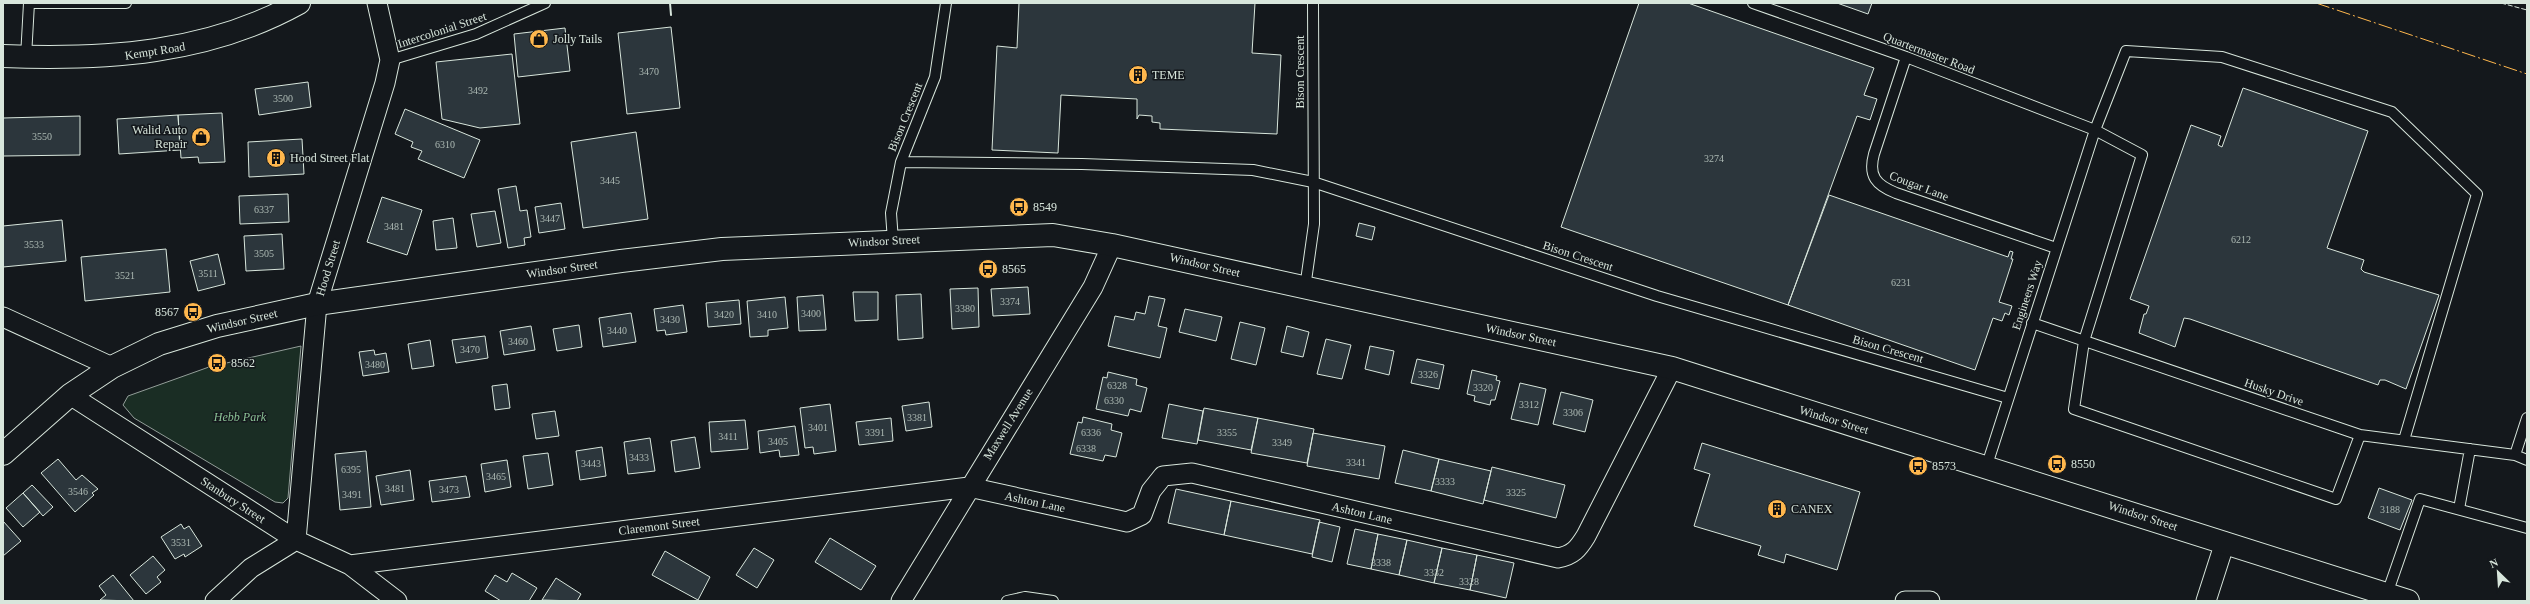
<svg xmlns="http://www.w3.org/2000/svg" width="2530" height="604" viewBox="0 0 2530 604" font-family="'Times New Roman',serif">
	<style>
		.green { fill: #1a2d24; stroke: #939e99 }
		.building { fill: #2c363c; stroke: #d8e6dc }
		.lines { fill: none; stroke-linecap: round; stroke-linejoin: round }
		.service-casing { stroke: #d8e6dc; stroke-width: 12 }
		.minor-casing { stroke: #d8e6dc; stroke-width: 21 }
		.tertiary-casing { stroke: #d8e6dc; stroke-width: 24 }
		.service { stroke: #14181c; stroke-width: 10 }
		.minor { stroke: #14181c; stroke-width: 19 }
		.tertiary { stroke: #14181c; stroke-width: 22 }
		.fence { stroke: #d8e6dc; stroke-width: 1; stroke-dasharray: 5 2; stroke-linecap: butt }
		.wall { stroke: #d8e6dc; stroke-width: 2 }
		.power { stroke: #ffb74d; stroke-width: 1; stroke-dasharray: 14 3 2 3; stroke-linecap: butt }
		.labels { text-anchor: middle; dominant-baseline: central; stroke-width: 3; stroke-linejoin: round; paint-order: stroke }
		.number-label { font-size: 10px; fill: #adbab4 }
		.street-label { font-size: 12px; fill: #d8e6dc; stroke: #14181c }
		.poi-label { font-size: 12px; fill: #d8e6dc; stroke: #14181c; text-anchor: start }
		.park-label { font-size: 12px; font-style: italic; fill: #8ac095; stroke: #14181c }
	</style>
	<rect width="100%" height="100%" fill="#14181c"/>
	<path class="green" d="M301,346L288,498L283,503L275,502L134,418L123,405L128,396L209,367Z"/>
	<path class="building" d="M1019,3H1255L1252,53L1281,55L1277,134L1160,129V123L1152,122V116L1139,115L1137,119V99L1061,95L1058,153L992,150L997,46L1017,48Z
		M1639,3H1688L1874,68L1864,95L1877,99L1870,120L1857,116L1788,305L1561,227Z
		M1837,3H1872L1868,14Z
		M671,27L680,108L627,114L618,33Z
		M565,28L570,71L518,77L514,34Z
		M512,54L520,124L480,128L442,119L436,62Z
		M308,82L311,107L259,115L255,89Z
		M2243,88L2368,131L2327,248L2364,260L2361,269L2364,272L2439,295L2406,389L2385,380H2380L2378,385L2190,319L2184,318L2175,347L2139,333L2144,314H2146L2149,306L2130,299L2191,125L2221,136L2218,145L2222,147Z
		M405,109L480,140L464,178L418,159L422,151L411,147L413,142L395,134Z
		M222,113L225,162L199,163L198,157L181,158L178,115Z
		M178,115L180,150L119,154L117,119Z
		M80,116V155L3,156V118Z
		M636,132L648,219L583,228L571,142Z
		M302,139L304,174L249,177L248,142Z
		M516,186L520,211L527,210L531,237L524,238L525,245L508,248L498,189Z
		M288,194L289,222L240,224L239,196Z
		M1829,195L2008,257L2010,251L2013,252L2011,259H2013L1999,302L2012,306L2009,315L2005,313L2002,321L1993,318L1975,370L1788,305Z
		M382,197L422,210L407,255L367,242Z
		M561,203L565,229L539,233L535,207Z
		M495,211L501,243L477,247L471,214Z
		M453,218L457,248L436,250L433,221Z
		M62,220L66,261L3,267V226Z
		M1359,223L1375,227L1372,240L1356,236Z
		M282,234L284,269L246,271L244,236Z
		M166,249L170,292L85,301L81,257Z
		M218,254L225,284L198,291L190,261Z
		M1028,287L1030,314L993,316L991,289Z
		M978,288L979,327L952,329L950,289Z
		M853,292H878V320L855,321Z
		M921,294L923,338L898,340L896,295Z
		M823,295L826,330L799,331L797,297Z
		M1149,296L1165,299L1158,326L1167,328L1160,358L1108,346L1115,316L1134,320L1136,312L1145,314Z
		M785,297L788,328L768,330V336L750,337L747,301Z
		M739,300L741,324L708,327L706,303Z
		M683,305L687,332L666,335L665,330L657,331L654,309Z
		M1185,309L1222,317L1216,341L1179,332Z
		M631,313L636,342L603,347L599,318Z
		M1240,322L1265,328L1256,365L1231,359Z
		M579,325L582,347L557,351L553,329Z
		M531,326L535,350L504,355L500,331Z
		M1287,326L1309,332L1303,357L1281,352Z
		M485,336L488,358L456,363L452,340Z
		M1326,339L1351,345L1342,379L1317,374Z
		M430,340L434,366L412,369L408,344Z
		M1370,346L1394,351L1389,375L1365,369Z
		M374,350L375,355L386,353L389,372L363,376L359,352Z
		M1417,359L1444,365L1439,389L1411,383Z
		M1472,370L1497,376L1496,380L1500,381L1495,400H1491L1490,405L1474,401L1475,396L1467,394Z
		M1108,372L1137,379L1136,385L1147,388L1141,412L1130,409L1128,416L1096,409L1103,377L1107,378Z
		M1520,383L1546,389L1538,425L1511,419Z
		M507,384L510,408L495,410L492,386Z
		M1561,392L1593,400L1585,432L1553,424Z
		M929,402L932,427L906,431L902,406Z
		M830,404L836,451L814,454L813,447L805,448L800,408Z
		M1169,404L1203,411L1197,444L1162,438Z
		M1204,408L1258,418L1251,450L1198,440Z
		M555,411L559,436L536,439L532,414Z
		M1083,417L1112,424L1111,430L1122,433L1116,457L1105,455L1103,461L1070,454L1078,422L1082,423Z
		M891,418L893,441L859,445L856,422Z
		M1258,418L1314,429L1307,463L1251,453Z
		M745,420L748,449L711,452L709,422Z
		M795,426L799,455L780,457L779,450L760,453L758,431Z
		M1313,433L1385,446L1379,479L1307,466Z
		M695,437L700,468L675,472L671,441Z
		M650,438L655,471L628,474L624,442Z
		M1702,443L1860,492L1837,570L1786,554L1784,563L1758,555L1761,546L1694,526L1710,474L1694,469Z
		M602,447L606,476L580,480L576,451Z
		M1403,450L1439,459L1431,491L1395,483Z
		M366,451L371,507L340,510L335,454Z
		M548,453L553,485L528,489L523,456Z
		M58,459L76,480L82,475L98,489L92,493L94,495L75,512L41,473Z
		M1439,459L1491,471L1483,504L1431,491Z
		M507,460L511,487L485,492L481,464Z
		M1492,467L1565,485L1556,518L1484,500Z
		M410,470L414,500L381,505L376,476Z
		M466,476L470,497L432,502L429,481Z
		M32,485L53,507L43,516L23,493Z
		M2379,488L2412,500L2400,530L2368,518Z
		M1176,489L1231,501L1224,535L1168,523Z
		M23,493L40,512L23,527L6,508Z
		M1231,501L1320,520L1312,554L1224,535Z
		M3,521L21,541L3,556Z
		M1319,522L1340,527L1332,562L1312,557Z
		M181,524L184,529L189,526L202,546L185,557L184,554L175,559L161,537Z
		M1355,529L1378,534L1371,569L1347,564Z
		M1378,534L1407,540L1399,575L1371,569Z
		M830,538L876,566L861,590L815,562Z
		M1407,540L1442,548L1434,583L1399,575Z
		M754,548L774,560L757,588L736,575Z
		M1442,548L1477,555L1470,590L1434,583Z
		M665,551L710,577L698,600L652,575Z
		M1477,555L1514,563L1506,598L1470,590Z
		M153,556L165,570L157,577L161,582L146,594L130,575Z
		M512,573L537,588L529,601H501L485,591L495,575L507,582Z
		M113,575L134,601L100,600L106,595L99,586Z
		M556,578L581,594L577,601L542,600Z"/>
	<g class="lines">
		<g class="service-casing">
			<path id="service" d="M30,3H126
				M1753,3L1906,57L2095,130L2142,155L2084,341L2074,409L2336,499L2360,435
				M26,57L29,3
				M1906,57L1874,154C1868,176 1876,185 1896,193L2056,248
				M390,60L476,34L545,3
				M901,162L1082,164L1253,170L1313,182L1657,296L2008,398
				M893,241L891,213L901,162L935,77L946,3
				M1305,288L1314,224L1313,3
				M2032,323L2360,435L2515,455
				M2527,418L2515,455L2527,460
				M1986,468L2095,130L2126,51L2222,57L2392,112L2477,194L2404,440
				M2459,509L2470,449
				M2387,594L2420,499L2527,528
				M1007,601L1025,597L1053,601"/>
		</g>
		<g class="minor-casing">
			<path id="minor" d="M3,317L112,367
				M70,395L296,540L350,565L397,601
				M296,540L317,304L385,83L390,60L377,3
				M350,565L969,487L1127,522L1142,515L1151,491L1163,476L1192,473L1558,558C1573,555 1578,549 1586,536L1672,368
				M215,601L251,568L296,540
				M901,601L1093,287L1112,245
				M1905,601H1930
				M2206,601L2225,542"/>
		</g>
		<g class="tertiary-casing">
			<path id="tertiary" d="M3,56C106,60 207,54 299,3
				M3,454L70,395L112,367L159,344L217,326L317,304L621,261L722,249L1053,235L1112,245L1672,368L2408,601"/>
		</g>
		<use href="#service" class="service"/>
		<use href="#minor" class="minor"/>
		<use href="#tertiary" class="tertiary"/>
		<path class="fence" d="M2501,3L2527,10"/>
		<path class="wall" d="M670,3L671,15"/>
		<path class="power" d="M2316,3L2527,74"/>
	</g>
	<defs>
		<g id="shop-disc" transform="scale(1)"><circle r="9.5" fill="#ffb74d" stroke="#14181c"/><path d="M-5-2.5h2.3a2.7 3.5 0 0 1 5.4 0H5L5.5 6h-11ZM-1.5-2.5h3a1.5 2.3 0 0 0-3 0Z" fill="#111"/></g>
		<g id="building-disc" transform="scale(1)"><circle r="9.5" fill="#ffb74d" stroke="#14181c"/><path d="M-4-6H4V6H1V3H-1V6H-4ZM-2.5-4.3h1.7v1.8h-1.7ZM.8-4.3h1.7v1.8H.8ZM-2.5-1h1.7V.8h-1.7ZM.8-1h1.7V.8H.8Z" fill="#111"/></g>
		<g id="bus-disc" transform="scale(1)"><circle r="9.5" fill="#ffb74d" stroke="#14181c"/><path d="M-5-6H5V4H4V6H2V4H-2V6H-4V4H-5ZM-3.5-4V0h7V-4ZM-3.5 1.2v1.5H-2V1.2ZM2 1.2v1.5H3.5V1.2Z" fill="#111"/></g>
	</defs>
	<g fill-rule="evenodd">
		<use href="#shop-disc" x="539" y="39"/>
		<use href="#building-disc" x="1138" y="75"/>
		<use href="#shop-disc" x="201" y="137"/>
		<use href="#building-disc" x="276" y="158"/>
		<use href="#bus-disc" x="1019" y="207"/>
		<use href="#bus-disc" x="988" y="269"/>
		<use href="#bus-disc" x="193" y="312"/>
		<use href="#bus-disc" x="217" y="363"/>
		<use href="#bus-disc" x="2057" y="464"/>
		<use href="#bus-disc" x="1918" y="466"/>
		<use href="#building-disc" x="1777" y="509"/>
	</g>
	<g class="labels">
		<g class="number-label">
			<text x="649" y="71">3470</text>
			<text x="478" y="90">3492</text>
			<text x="283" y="98">3500</text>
			<text x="42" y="136">3550</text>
			<text x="445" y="144">6310</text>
			<text x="1714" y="158">3274</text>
			<text x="610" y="180">3445</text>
			<text x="264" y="209">6337</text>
			<text x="550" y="218">3447</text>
			<text x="394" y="226">3481</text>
			<text x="2241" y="239">6212</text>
			<text x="34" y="244">3533</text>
			<text x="264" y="253">3505</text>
			<text x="208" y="273">3511</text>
			<text x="125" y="275">3521</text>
			<text x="1901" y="282">6231</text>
			<text x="1010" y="301">3374</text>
			<text x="965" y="308">3380</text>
			<text x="811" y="313">3400</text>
			<text x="724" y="314">3420</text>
			<text x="767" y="314">3410</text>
			<text x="670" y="319">3430</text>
			<text x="617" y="330">3440</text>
			<text x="518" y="341">3460</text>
			<text x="470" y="349">3470</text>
			<text x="375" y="364">3480</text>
			<text x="1428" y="374">3326</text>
			<text x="1117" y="385">6328</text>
			<text x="1483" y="387">3320</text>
			<text x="1114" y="400">6330</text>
			<text x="1529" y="404">3312</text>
			<text x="1573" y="412">3306</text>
			<text x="917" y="417">3381</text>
			<text x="818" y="427">3401</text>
			<text x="875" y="432">3391</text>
			<text x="1091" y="432">6336</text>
			<text x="1227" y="432">3355</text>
			<text x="728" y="436">3411</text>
			<text x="778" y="441">3405</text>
			<text x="1282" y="442">3349</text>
			<text x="1086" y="448">6338</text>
			<text x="639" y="457">3433</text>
			<text x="1356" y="462">3341</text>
			<text x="591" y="463">3443</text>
			<text x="351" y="469">6395</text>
			<text x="496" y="476">3465</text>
			<text x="1445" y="481">3333</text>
			<text x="395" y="488">3481</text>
			<text x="449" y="489">3473</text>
			<text x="78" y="491">3546</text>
			<text x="1516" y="492">3325</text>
			<text x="352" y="494">3491</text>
			<text x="2390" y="509">3188</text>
			<text x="181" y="542">3531</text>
			<text x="1381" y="562">3338</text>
			<text x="1434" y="572">3332</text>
			<text x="1469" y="581">3328</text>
		</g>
		<g class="street-label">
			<text transform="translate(442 30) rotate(-18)">Intercolonial Street</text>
			<text transform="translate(155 51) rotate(-9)">Kempt Road</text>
			<text transform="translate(1929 53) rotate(21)">Quartermaster Road</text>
			<text transform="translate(1300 72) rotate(-90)">Bison Crescent</text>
			<text transform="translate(905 117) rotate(-68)">Bison Crescent</text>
			<text transform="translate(1919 186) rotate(21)">Cougar Lane</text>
			<text transform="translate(884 241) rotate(-3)">Windsor Street</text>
			<text transform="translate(1578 256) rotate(18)">Bison Crescent</text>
			<text transform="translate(1205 265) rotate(13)">Windsor Street</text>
			<text transform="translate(328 268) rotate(-73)">Hood Street</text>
			<text transform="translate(562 269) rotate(-8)">Windsor Street</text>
			<text transform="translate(2027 295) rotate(-72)">Engineers Way</text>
			<text transform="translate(242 321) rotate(-13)">Windsor Street</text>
			<text transform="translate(1521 335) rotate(12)">Windsor Street</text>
			<text transform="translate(1888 349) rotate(16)">Bison Crescent</text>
			<text transform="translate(2274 392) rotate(19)">Husky Drive</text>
			<text transform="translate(1834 420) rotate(17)">Windsor Street</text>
			<text transform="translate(1008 424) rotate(-58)">Maxwell Avenue</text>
			<text transform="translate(233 500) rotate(33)">Stanbury Street</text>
			<text transform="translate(1035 502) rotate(12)">Ashton Lane</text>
			<text transform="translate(1362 513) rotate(13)">Ashton Lane</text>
			<text transform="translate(2143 516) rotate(18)">Windsor Street</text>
			<text transform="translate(659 526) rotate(-7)">Claremont Street</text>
		</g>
		<g class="poi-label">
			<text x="553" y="39">Jolly Tails</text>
			<text x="1152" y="75">TEME</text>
			<text x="187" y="130" text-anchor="end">Walid Auto<tspan x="187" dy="14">Repair</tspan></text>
			<text x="290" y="158">Hood Street Flat</text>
			<text x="1033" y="207">8549</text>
			<text x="1002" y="269">8565</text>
			<text x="179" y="312" text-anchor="end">8567</text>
			<text x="231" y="363">8562</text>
			<text x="2071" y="464">8550</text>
			<text x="1932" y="466">8573</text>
			<text x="1791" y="509">CANEX</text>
		</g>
		<g class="park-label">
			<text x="240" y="417">Hebb Park</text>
		</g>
	</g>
	<rect width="2530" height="604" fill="none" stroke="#d8e6dc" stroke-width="8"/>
	<g transform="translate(2498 572) rotate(335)" stroke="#14181c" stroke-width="3" paint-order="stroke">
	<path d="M0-3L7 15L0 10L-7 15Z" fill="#d8e6dc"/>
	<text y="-6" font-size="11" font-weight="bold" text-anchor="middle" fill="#d8e6dc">N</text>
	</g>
</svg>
